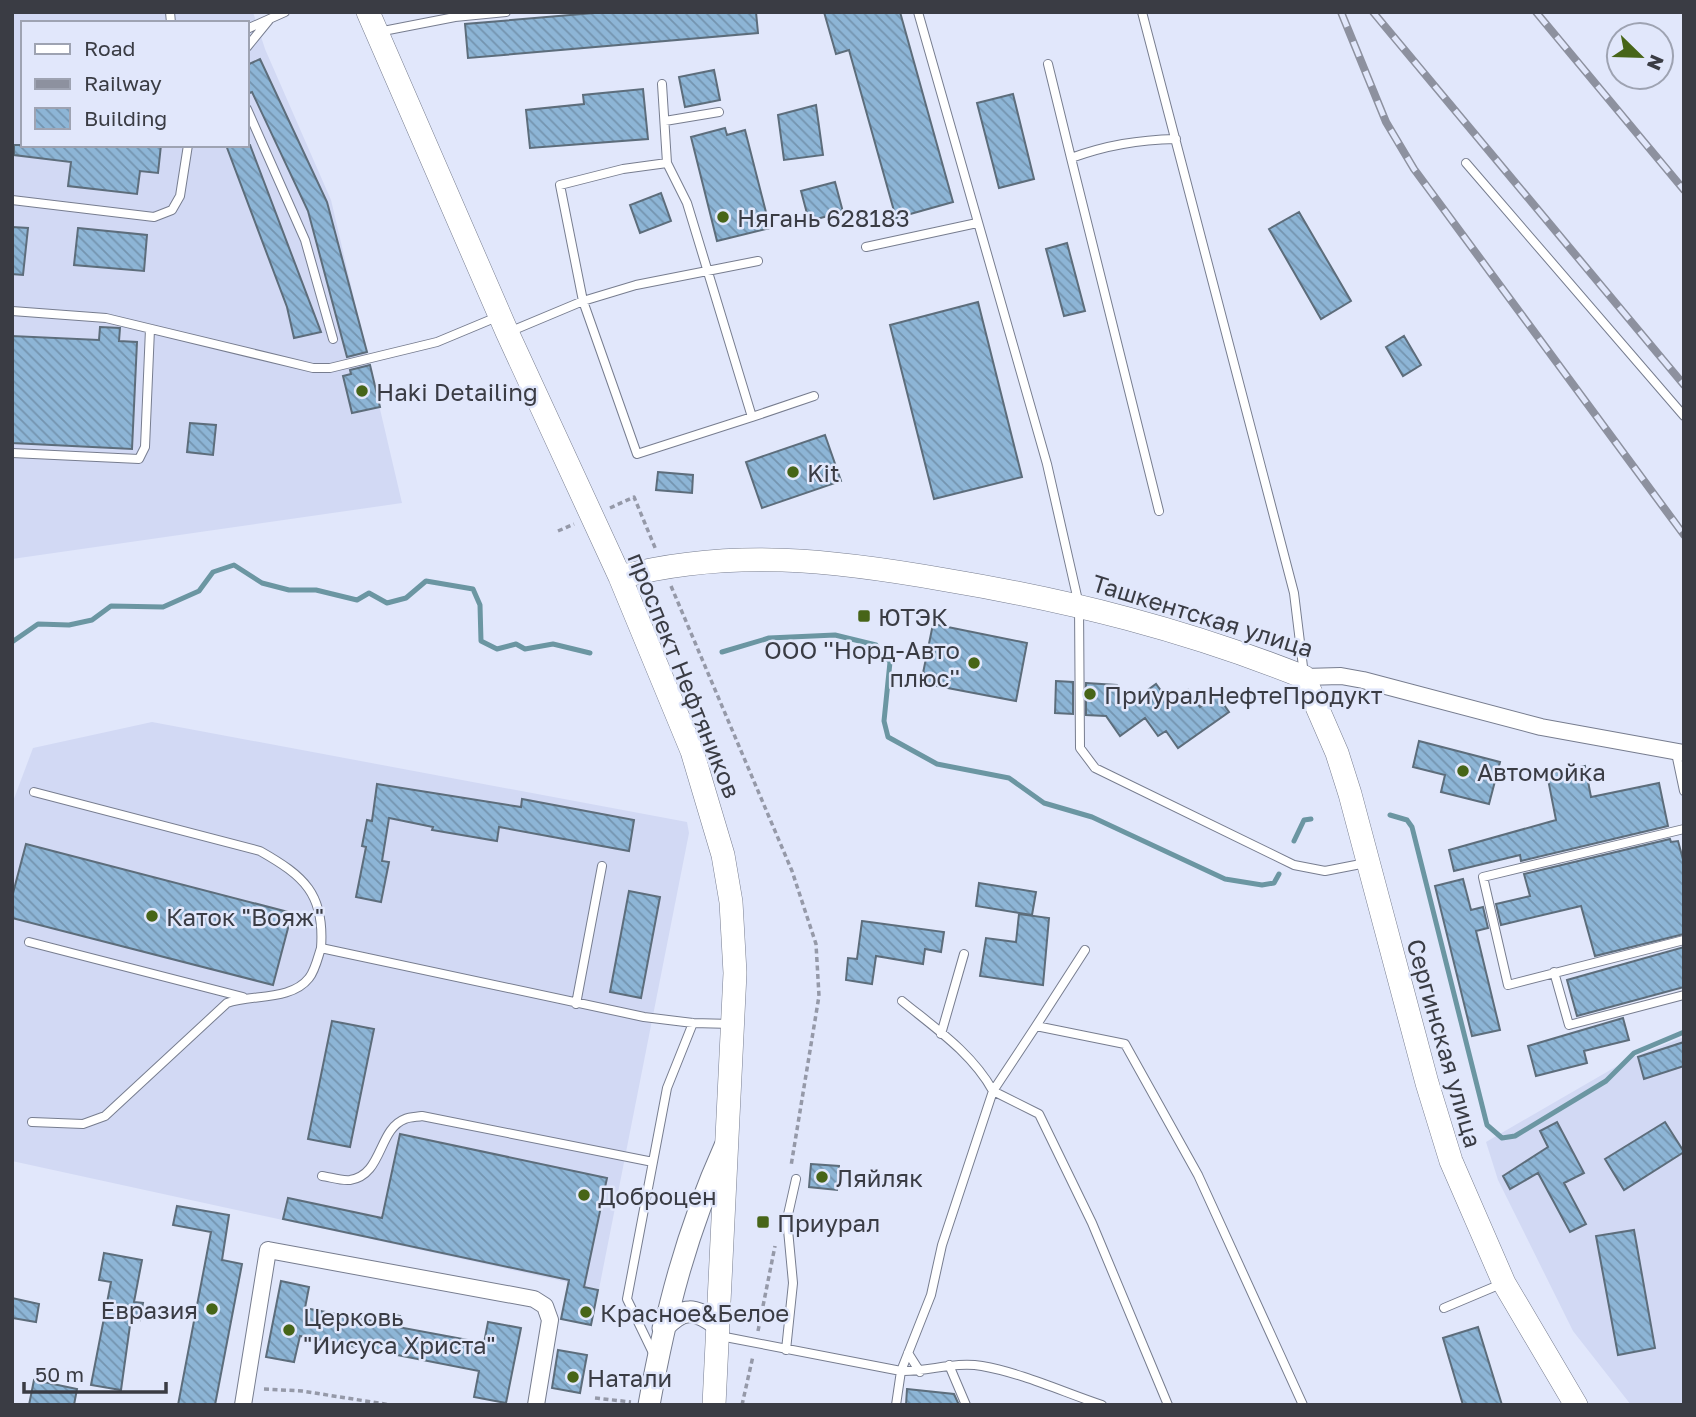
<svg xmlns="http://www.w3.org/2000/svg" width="1696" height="1417" viewBox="0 0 1696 1417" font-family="'Golos Text',sans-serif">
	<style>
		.built { fill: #d2d9f4; fill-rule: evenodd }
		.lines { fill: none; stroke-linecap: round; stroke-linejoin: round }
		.stream { stroke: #6b96a2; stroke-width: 5 }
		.building { fill: url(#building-back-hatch); stroke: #5d6d7b; stroke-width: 2 }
		.service-casing { stroke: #777d8f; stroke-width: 10 }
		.minor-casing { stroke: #777d8f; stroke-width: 18 }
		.tertiary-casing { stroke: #777d8f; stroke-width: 23 }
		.secondary-casing { stroke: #777d8f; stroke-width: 24 }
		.path { stroke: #9599a8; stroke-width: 3.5; stroke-dasharray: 5 3.5; stroke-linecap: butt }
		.service { stroke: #fff; stroke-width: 8 }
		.minor { stroke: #fff; stroke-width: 16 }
		.tertiary { stroke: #fff; stroke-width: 21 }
		.secondary { stroke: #fff; stroke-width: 23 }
		.rail-casing { stroke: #8d919f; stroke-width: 8 }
		.rail { stroke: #e1e7fb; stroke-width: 5; stroke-dasharray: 16; stroke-linecap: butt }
		.poi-dot { fill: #476518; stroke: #e1e7fb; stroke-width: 2.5 }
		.labels { text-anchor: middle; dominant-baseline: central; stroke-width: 5; stroke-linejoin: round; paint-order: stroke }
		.poi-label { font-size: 24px; fill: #3a3c44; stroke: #e1e7fb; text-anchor: start }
		.street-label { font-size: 24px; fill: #3a3c44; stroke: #e1e7fb }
	</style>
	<defs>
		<pattern id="building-back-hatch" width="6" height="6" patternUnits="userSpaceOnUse" patternTransform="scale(1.75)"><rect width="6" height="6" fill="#8db5d6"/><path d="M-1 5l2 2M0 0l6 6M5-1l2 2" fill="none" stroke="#7494af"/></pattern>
	</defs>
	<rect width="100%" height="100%" fill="#e1e7fb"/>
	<path class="built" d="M12,12H253L265,49L331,200L402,503L12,559ZM23,23H247V145H23Z
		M152,722L687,822L689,833L599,1289L12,1161V804L33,748Z
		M1684,1037V1405H1631L1573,1331L1498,1180L1486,1142L1631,1058Z"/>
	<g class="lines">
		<path class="stream" d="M12,642L38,624L69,625L92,620L111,606L163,607L199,591L213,572L234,565L262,583L289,590H316L357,600L369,593L387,603L406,598L426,581L473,589L480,605L481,641L497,649L516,644L525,649L553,644L590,653
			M722,652L769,638L835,635L876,645L890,662L884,721L888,737L937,764L1009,778L1044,803L1092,817L1225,879L1262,885L1274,883L1279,874
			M1390,815L1407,820L1412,827L1487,1125L1502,1138L1515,1136L1606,1081L1634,1053L1684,1032
			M1294,841L1304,820L1311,819"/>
	</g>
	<path class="building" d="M606,12H756L758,33L468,58L465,24Z
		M824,12H900L953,202L896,218L849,50L836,54Z
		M260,59L327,202L367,352L347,357L308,211L252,92L247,94V65Z
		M714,70L720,100L685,107L679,77Z
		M643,89L648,139L530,148L526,110L584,104L583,95Z
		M1013,94L1034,179L999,188L977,103Z
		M816,105L823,155L784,160L778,115Z
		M725,128L727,135L745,130L770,228L717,241L691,137Z
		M14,145H161L158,173L140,171L137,194L68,186L71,162L14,155Z
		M226,145H250L321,332L294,338L287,307Z
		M835,182L843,212L809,221L801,191Z
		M661,193L671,221L640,233L630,205Z
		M1299,212L1351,301L1321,319L1269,229Z
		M12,227L28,228L23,275L12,274Z
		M78,228L147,235L144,271L74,265Z
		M1067,243L1085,311L1064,316L1046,249Z
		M978,302L1022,477L934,499L890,325Z
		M100,327L120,328L119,341L137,342L132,449L12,443V336L99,340Z
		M1404,336L1421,365L1403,376L1386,347Z
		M370,365L380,407L352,413L343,376L351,374L350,370Z
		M190,423L216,425L213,455L187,452Z
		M825,435L841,481L762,508L746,462Z
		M658,472L693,475L692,493L656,490Z
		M933,624L1027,643L1016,701L921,683Z
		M1056,681L1073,682V714L1055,713Z
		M1086,683L1117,685L1130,703L1156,684L1170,703L1188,690L1200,707L1217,695L1229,712L1178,748L1166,731L1158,736L1145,718L1120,736L1106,716L1086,715Z
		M1419,741L1500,762L1489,804L1441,792L1445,775L1413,767Z
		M1585,766L1591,797L1659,783L1668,826L1521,861L1520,855L1454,871L1449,850L1556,820L1547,774Z
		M377,784L521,807L522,799L634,820L629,851L499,827L497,841L432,830L433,827L389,818L382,861L389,862L381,902L356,897L366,847L362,846L367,820L372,821Z
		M1670,839L1671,842L1678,841L1684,863V934L1595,956L1581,906L1501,925L1496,904L1530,896L1524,874Z
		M26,844L292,913L273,985L12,918V897Z
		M1463,879L1471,910L1483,907L1488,928L1476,931L1500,1030L1472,1036L1435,886Z
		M979,883L1036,892L1032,915L976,906Z
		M629,891L660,897L641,998L610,992Z
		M1019,914L1049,918L1043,985L980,976L986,938L1016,942Z
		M862,921L944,932L941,952L925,949L923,964L876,956L872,984L846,980L848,958L857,959Z
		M1684,947V987L1577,1016L1567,980Z
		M1623,1018L1629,1040L1584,1051L1587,1063L1536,1076L1528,1046Z
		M332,1021L374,1029L350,1147L308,1139Z
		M1684,1042V1066L1644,1079L1638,1057Z
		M1557,1122L1584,1173L1564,1183L1586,1224L1570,1232L1538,1173L1510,1189L1503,1176L1548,1147L1540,1131Z
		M1665,1122L1684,1152L1624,1190L1605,1159Z
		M400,1134L607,1178L584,1287L598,1290L591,1325L561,1319L569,1280L283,1219L288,1198L382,1218Z
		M811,1164L839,1166L837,1190L809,1187Z
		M177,1206L229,1215L222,1260L242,1264L215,1405H178L211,1232L173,1225Z
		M1634,1230L1655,1348L1618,1355L1596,1236Z
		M104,1253L142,1260L134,1302L143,1303L140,1320L131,1318L121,1390L91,1385L111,1282L99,1280Z
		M281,1281L309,1287L305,1308L378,1322L380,1312L400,1316L398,1327L484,1343L488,1322L521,1328L506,1403L474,1397L479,1371L300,1336L294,1362L266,1357Z
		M12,1298L39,1304L36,1322L12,1318Z
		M1478,1327L1502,1405H1463L1443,1338Z
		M558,1350L587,1355L580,1393L552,1388Z
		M34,1380L77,1389L74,1405H29Z
		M907,1389L954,1394L959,1405H906Z"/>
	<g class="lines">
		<g class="service-casing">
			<path id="service" d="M170,12L171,23
				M918,12L1047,464L1079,605L1080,748L1095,768L1294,865L1325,871L1366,863
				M1142,12L1294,593L1304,675
				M247,29L285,12
				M378,32L455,17L506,12
				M247,47L269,20
				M1048,64L1071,158
				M662,84L667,163L687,203L752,417L814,396
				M247,109L305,240L333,339
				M665,121L719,112
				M667,163L623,169L560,185L583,301L637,454L752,417
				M1466,163L1684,416
				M12,200L154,217L172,210L180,196L188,145
				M866,247L977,223
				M12,311L106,318L313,368H330L437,342L497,317
				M509,332L583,301L636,285L758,261
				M12,453L139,459L145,447L150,329
				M1159,511L1071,158C1107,145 1138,140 1176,139
				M1676,753L1684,791
				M34,792L260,851C304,876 325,894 321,948
				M1684,829L1483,877L1508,985L1684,940
				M29,942L243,997
				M1554,972L1569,1025L1684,995
				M902,1001C935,1028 972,1053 993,1091L1036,1026L1125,1044L1198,1175L1303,1405
				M576,1004L602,866
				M1036,1026L1085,950
				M941,1034L964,954
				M32,1122L83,1124L105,1116L227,1003C252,994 291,1001 309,978C315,971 318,957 321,948L644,1017L693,1023L732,1024
				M322,1176C330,1177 341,1181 350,1180C383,1175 378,1129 405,1119C410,1117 417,1117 422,1116L653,1162
				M1444,1308L1501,1284
				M720,1336L901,1371C928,1372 955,1361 982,1366C1022,1373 1063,1392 1102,1405
				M786,1350L793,1283L787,1219L796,1179
				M908,1353L920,1372
				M654,1355L627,1299L667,1088L693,1023
				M949,1365L966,1405
				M896,1405L901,1371L931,1295L942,1245L993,1091L1039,1114L1092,1223L1168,1405"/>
		</g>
		<g class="minor-casing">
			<path id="minor" d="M1304,677L1341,676L1363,680L1541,727L1684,753
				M243,1405L268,1250L534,1299L545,1306L550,1320L536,1405"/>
		</g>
		<g class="tertiary-casing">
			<path id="tertiary" d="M663,1328C683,1306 695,1308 718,1325
				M649,1405C666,1311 686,1233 725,1146"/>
		</g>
		<g class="secondary-casing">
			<path id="secondary" d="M368,12L507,332L620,577L692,751L723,855L731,902L735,973L714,1405
				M620,577C731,548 834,560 946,580C1072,601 1186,630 1304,677L1337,753L1350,794L1427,1083L1451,1161L1504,1283L1576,1405"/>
		</g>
		<path class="path" d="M610,508L634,497L656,550
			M558,531L574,524
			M671,586L792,871L816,944L819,996L791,1166
			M758,1331L775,1246
			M264,1389L302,1391L391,1405
			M595,1398L631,1402
			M742,1405L753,1356"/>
		<use href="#service" class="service"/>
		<use href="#minor" class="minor"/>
		<use href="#tertiary" class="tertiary"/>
		<use href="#secondary" class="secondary"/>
		<g class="rail-casing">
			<path id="rail" d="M1341,12L1386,122L1414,169L1684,535
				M1373,12L1684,385
				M1536,12L1684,190"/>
		</g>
		<use href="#rail" class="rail"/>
	</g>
	<g class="poi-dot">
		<circle cx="723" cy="217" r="7"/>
		<circle cx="362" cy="391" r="7"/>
		<circle cx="793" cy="472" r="7"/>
		<rect x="857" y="609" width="14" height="14" rx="3.5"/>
		<circle cx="974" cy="663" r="7"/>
		<circle cx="1090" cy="694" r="7"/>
		<circle cx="1463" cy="771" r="7"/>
		<circle cx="152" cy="916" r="7"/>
		<circle cx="822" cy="1177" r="7"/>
		<circle cx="584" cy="1195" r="7"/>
		<rect x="756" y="1215" width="14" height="14" rx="3.5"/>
		<circle cx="212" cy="1309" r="7"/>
		<circle cx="586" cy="1312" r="7"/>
		<circle cx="289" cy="1330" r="7"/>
		<circle cx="573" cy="1377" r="7"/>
	</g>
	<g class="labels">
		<g class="poi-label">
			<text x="737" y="217">Нягань 628183</text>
			<text x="376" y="391">Haki Detailing</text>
			<text x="807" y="472">Kit</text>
			<text x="878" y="616">ЮТЭК</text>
			<text x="960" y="649" text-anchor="end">ООО ''Норд-Авто<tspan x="960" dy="28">плюс''</tspan></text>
			<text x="1104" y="694">ПриуралНефтеПродукт</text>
			<text x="1477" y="771">Автомойка</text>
			<text x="166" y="916">Каток "Вояж"</text>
			<text x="836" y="1177">Ляйляк</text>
			<text x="598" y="1195">Доброцен</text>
			<text x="777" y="1222">Приурал</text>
			<text x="198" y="1309" text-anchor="end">Евразия</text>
			<text x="600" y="1312">Красное&amp;Белое</text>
			<text x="303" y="1316">Церковь<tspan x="303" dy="28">"Иисуса Христа"</tspan></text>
			<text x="587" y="1377">Натали</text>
		</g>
		<g class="street-label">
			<text transform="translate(1203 615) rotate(17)">Ташкентская улица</text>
			<text transform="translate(685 675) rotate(68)">проспект Нефтяников</text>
			<text transform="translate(1445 1043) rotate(74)">Сергинская улица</text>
		</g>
	</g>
	<rect width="1696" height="1417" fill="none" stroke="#3a3c44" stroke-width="28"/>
	<rect x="21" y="21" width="228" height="126" fill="#e1e7fb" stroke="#9ea3b2" stroke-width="2"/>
	<rect x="35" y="44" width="35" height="10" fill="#ffffff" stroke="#9ea3b2" stroke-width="2"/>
	<text x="84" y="56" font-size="21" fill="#3a3c44">Road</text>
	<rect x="35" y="79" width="35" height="10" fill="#8d919f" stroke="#9ea3b2" stroke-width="2"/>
	<text x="84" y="91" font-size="21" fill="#3a3c44">Railway</text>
	<rect x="35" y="108" width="35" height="21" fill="url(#building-back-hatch)" stroke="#9ea3b2" stroke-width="2"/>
	<text x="84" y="126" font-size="21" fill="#3a3c44">Building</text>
	<g transform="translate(1640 56) rotate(113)"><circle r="33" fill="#e1e7fb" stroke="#9ea3b2" stroke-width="2"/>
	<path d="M0-5L12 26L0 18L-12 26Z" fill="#476518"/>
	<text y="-10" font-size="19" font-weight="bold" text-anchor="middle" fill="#3a3c44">N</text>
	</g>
	<path d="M24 1382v10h142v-10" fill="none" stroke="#3a3c44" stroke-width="3.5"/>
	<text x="35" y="1382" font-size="21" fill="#3a3c44" stroke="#e1e7fb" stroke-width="5" paint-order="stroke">50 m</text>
</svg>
